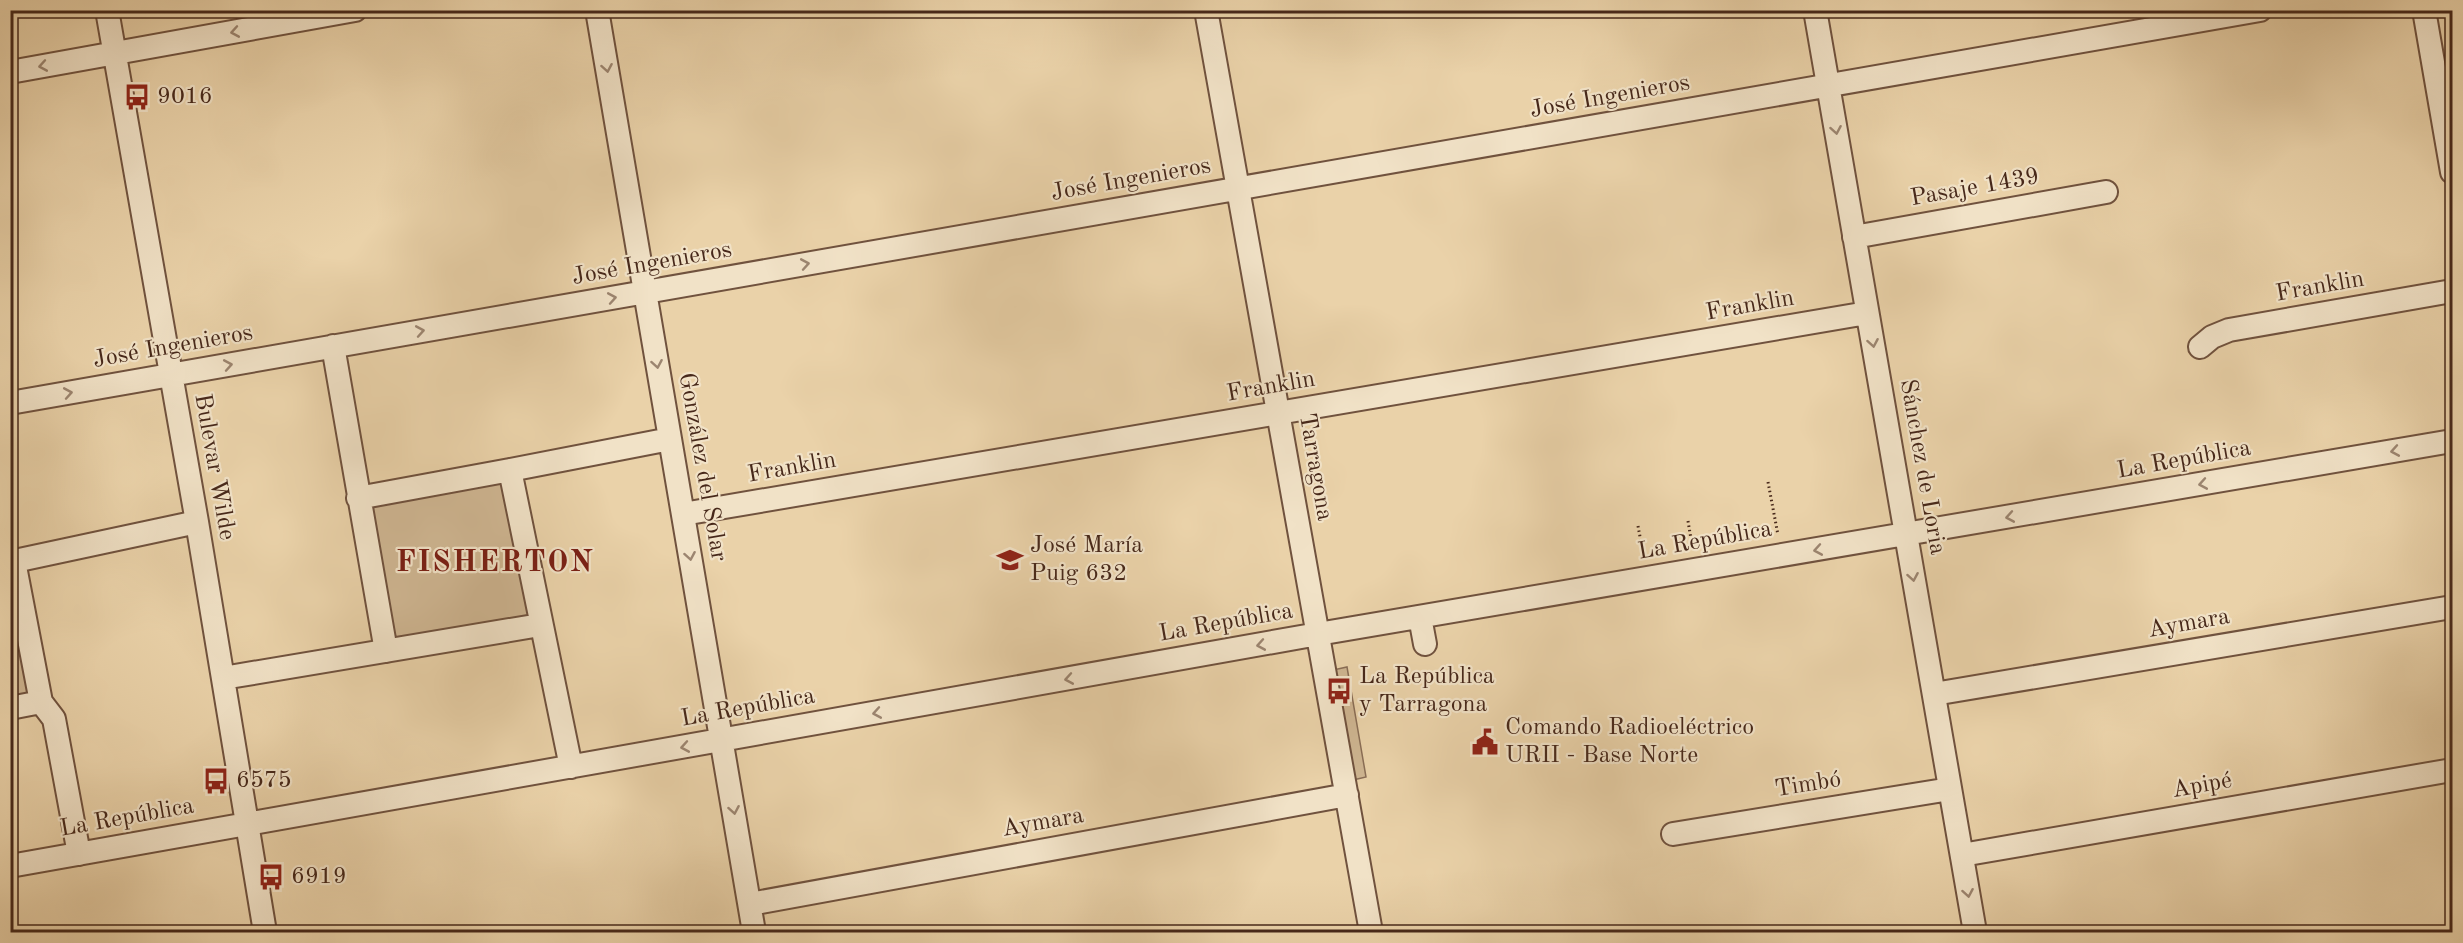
<svg xmlns="http://www.w3.org/2000/svg" width="2463" height="943" viewBox="0 0 2463 943" font-family="'Old Standard TT',serif">
	<style>
		.green { fill: #ceb591; stroke: #8a6e56; stroke-width: 1.5 }
		.lines { fill: none; stroke-linecap: round; stroke-linejoin: round }
		.minor-casing { stroke: #70523e; stroke-width: 26 }
		.path { stroke: #47281a; stroke-width: 3; stroke-dasharray: 1.5 3; stroke-linecap: butt }
		.minor { stroke: #f1e2c7; stroke-width: 22 }
		.oneway { stroke: #9c8570 }
		.labels { text-anchor: middle; dominant-baseline: central; stroke-width: 4.5; stroke-linejoin: round; paint-order: stroke }
		.poi-label { font-size: 24px; fill: #47281a; stroke: #f1e2c7; text-anchor: start }
		.street-label { font-size: 24px; fill: #47281a; stroke: #f1e2c7 }
		.district-label { font-size: 30px; font-weight: bold; letter-spacing: 1.5px; fill: #7a1f14; stroke: #f1e2c7 }
	</style>
	<rect width="100%" height="100%" fill="#ead2a9"/>
	<filter id="stains"><feTurbulence type="fractalNoise" baseFrequency=".00333" numOctaves="4"/><feColorMatrix values="0 0 0 0 .2 0 0 0 0 .09 0 0 0 0 .02 0 0 0 .5 -.17"/></filter>
	<radialGradient id="worn" r=".72"><stop offset=".6" stop-color="#630" stop-opacity="0"/><stop offset="1" stop-color="#630" stop-opacity=".3"/></radialGradient>
	<path class="green" d="M503,482L528,614L522,622L394,642L368,504Z
		M11,580L30,698L11,703Z
		M1347,667L1366,777L1353,780L1333,670Z"/>
	<g class="lines">
		<g class="minor-casing">
			<path id="minor" d="M107,10L197,522L265,932
				M597,10L754,932
				M1206,10L1371,932
				M1815,10L1975,932
				M2424,10L2452,172
				M10,72L355,10
				M1854,237L2106,192
				M333,346L386,651
				M2200,347L2212,337L2229,330L2452,291
				M10,403L2260,10
				M358,498L510,470
				M683,514L1867,313
				M14,561L41,702L54,719L79,854
				M10,562L197,522
				M1420,617L1425,644
				M223,678L540,625
				M1934,694L2452,607
				M10,708L41,702
				M571,767L510,470L670,439
				M1673,834L1950,789
				M1962,855L2452,770
				M10,866L1318,634L2452,441
				M750,904L1347,795"/>
		</g>
		<path class="path" d="M1768,482L1778,535
			M1688,521L1693,551
			M1638,526L1644,558"/>
		<use href="#minor" class="minor"/>
	</g>
	<defs><path id="oneway-chevron" d="M-2-3.5L2.5 0L-2 3.5" fill="none" stroke-width="1.6" stroke-linecap="round" stroke-linejoin="round" transform="scale(1.5)"/></defs>
	<g class="oneway">
		<use href="#oneway-chevron" transform="translate(235 32) rotate(170)"/>
		<use href="#oneway-chevron" transform="translate(43 66) rotate(170)"/>
		<use href="#oneway-chevron" transform="translate(607 68) rotate(80)"/>
		<use href="#oneway-chevron" transform="translate(1836 130) rotate(80)"/>
		<use href="#oneway-chevron" transform="translate(805 264) rotate(-10)"/>
		<use href="#oneway-chevron" transform="translate(612 298) rotate(-10)"/>
		<use href="#oneway-chevron" transform="translate(420 331) rotate(-10)"/>
		<use href="#oneway-chevron" transform="translate(1873 343) rotate(80)"/>
		<use href="#oneway-chevron" transform="translate(657 364) rotate(80)"/>
		<use href="#oneway-chevron" transform="translate(228 365) rotate(-10)"/>
		<use href="#oneway-chevron" transform="translate(68 393) rotate(-10)"/>
		<use href="#oneway-chevron" transform="translate(2395 451) rotate(170)"/>
		<use href="#oneway-chevron" transform="translate(2203 484) rotate(170)"/>
		<use href="#oneway-chevron" transform="translate(2010 517) rotate(170)"/>
		<use href="#oneway-chevron" transform="translate(1818 550) rotate(170)"/>
		<use href="#oneway-chevron" transform="translate(690 556) rotate(80)"/>
		<use href="#oneway-chevron" transform="translate(1913 577) rotate(80)"/>
		<use href="#oneway-chevron" transform="translate(1261 645) rotate(170)"/>
		<use href="#oneway-chevron" transform="translate(1069 679) rotate(170)"/>
		<use href="#oneway-chevron" transform="translate(877 713) rotate(170)"/>
		<use href="#oneway-chevron" transform="translate(685 747) rotate(170)"/>
		<use href="#oneway-chevron" transform="translate(734 810) rotate(80)"/>
		<use href="#oneway-chevron" transform="translate(1968 893) rotate(80)"/>
	</g>
	<defs>
		<g id="bus-bare" transform="scale(2.07)"><path d="M-5-6H5V4H4V6H2V4H-2V6H-4V4H-5ZM-3.5-4V0h7V-4ZM-3.5 1.2v1.5H-2V1.2ZM2 1.2v1.5H3.5V1.2Z" fill="#8f2418" stroke="#f1e2c7" stroke-width="2.5" paint-order="stroke"/></g>
		<g id="school-bare" transform="scale(2.07)"><path d="M0-5L7-2L0 1L-7-2ZM-4 1L0 2.5L4 1V4Q0 6-4 4Z" fill="#8f2418" stroke="#f1e2c7" stroke-width="2.5" paint-order="stroke"/></g>
		<g id="civic-bare" transform="scale(2.07)"><path d="M-.6-6.5H3V-4.5H.6V-3L4-1V1h2V6H-6V1h2V-1L-.6-3ZM-1.2 2.5V6h2.4V2.5Z" fill="#8f2418" stroke="#f1e2c7" stroke-width="2.5" paint-order="stroke"/></g>
	</defs>
	<g fill-rule="evenodd">
		<use href="#bus-bare" x="137" y="97"/>
		<use href="#school-bare" x="1010" y="560"/>
		<use href="#bus-bare" x="1339" y="691"/>
		<use href="#civic-bare" x="1485" y="742"/>
		<use href="#bus-bare" x="216" y="781"/>
		<use href="#bus-bare" x="271" y="877"/>
	</g>
	<g class="labels">
		<g class="poi-label">
			<text x="157" y="97">9016</text>
			<text x="1030" y="546">José María<tspan x="1030" dy="28">Puig 632</tspan></text>
			<text x="1359" y="677">La República<tspan x="1359" dy="28">y Tarragona</tspan></text>
			<text x="1505" y="728">Comando Radioeléctrico<tspan x="1505" dy="28">URII - Base Norte</tspan></text>
			<text x="236" y="781">6575</text>
			<text x="291" y="877">6919</text>
		</g>
		<g class="street-label">
			<text transform="translate(1610 97) rotate(-10)">José Ingenieros</text>
			<text transform="translate(1131 180) rotate(-10)">José Ingenieros</text>
			<text transform="translate(1975 188) rotate(-10)">Pasaje 1439</text>
			<text transform="translate(652 264) rotate(-10)">José Ingenieros</text>
			<text transform="translate(2320 287) rotate(-10)">Franklin</text>
			<text transform="translate(1750 306) rotate(-10)">Franklin</text>
			<text transform="translate(173 347) rotate(-10)">José Ingenieros</text>
			<text transform="translate(1271 387) rotate(-10)">Franklin</text>
			<text transform="translate(2184 460) rotate(-10)">La República</text>
			<text transform="translate(214 467) rotate(80)">Bulevar Wilde</text>
			<text transform="translate(702 467) rotate(80)">González del Solar</text>
			<text transform="translate(1315 467) rotate(80)">Tarragona</text>
			<text transform="translate(1922 467) rotate(80)">Sánchez de Loria</text>
			<text transform="translate(792 468) rotate(-10)">Franklin</text>
			<text transform="translate(1705 541) rotate(-10)">La República</text>
			<text transform="translate(1226 623) rotate(-10)">La República</text>
			<text transform="translate(2189 624) rotate(-10)">Aymara</text>
			<text transform="translate(748 708) rotate(-10)">La República</text>
			<text transform="translate(1808 785) rotate(-9)">Timbó</text>
			<text transform="translate(2202 786) rotate(-10)">Apipé</text>
			<text transform="translate(127 818) rotate(-10)">La República</text>
			<text transform="translate(1043 823) rotate(-10)">Aymara</text>
		</g>
		<g class="district-label">
			<text x="495" y="563">FISHERTON</text>
		</g>
	</g>
	<rect width="2463" height="943" fill="none" stroke="#ead2a9" stroke-width="36"/>
	<rect x="12" y="12" width="2439" height="919" fill="none" stroke="#47281a" stroke-width="3"/>
	<rect x="18" y="18" width="2427" height="907" fill="none" stroke="#47281a" stroke-width="1.5"/>
	<rect width="100%" height="100%" filter="url(#stains)"/>
	<rect width="100%" height="100%" fill="url(#worn)"/>
</svg>
